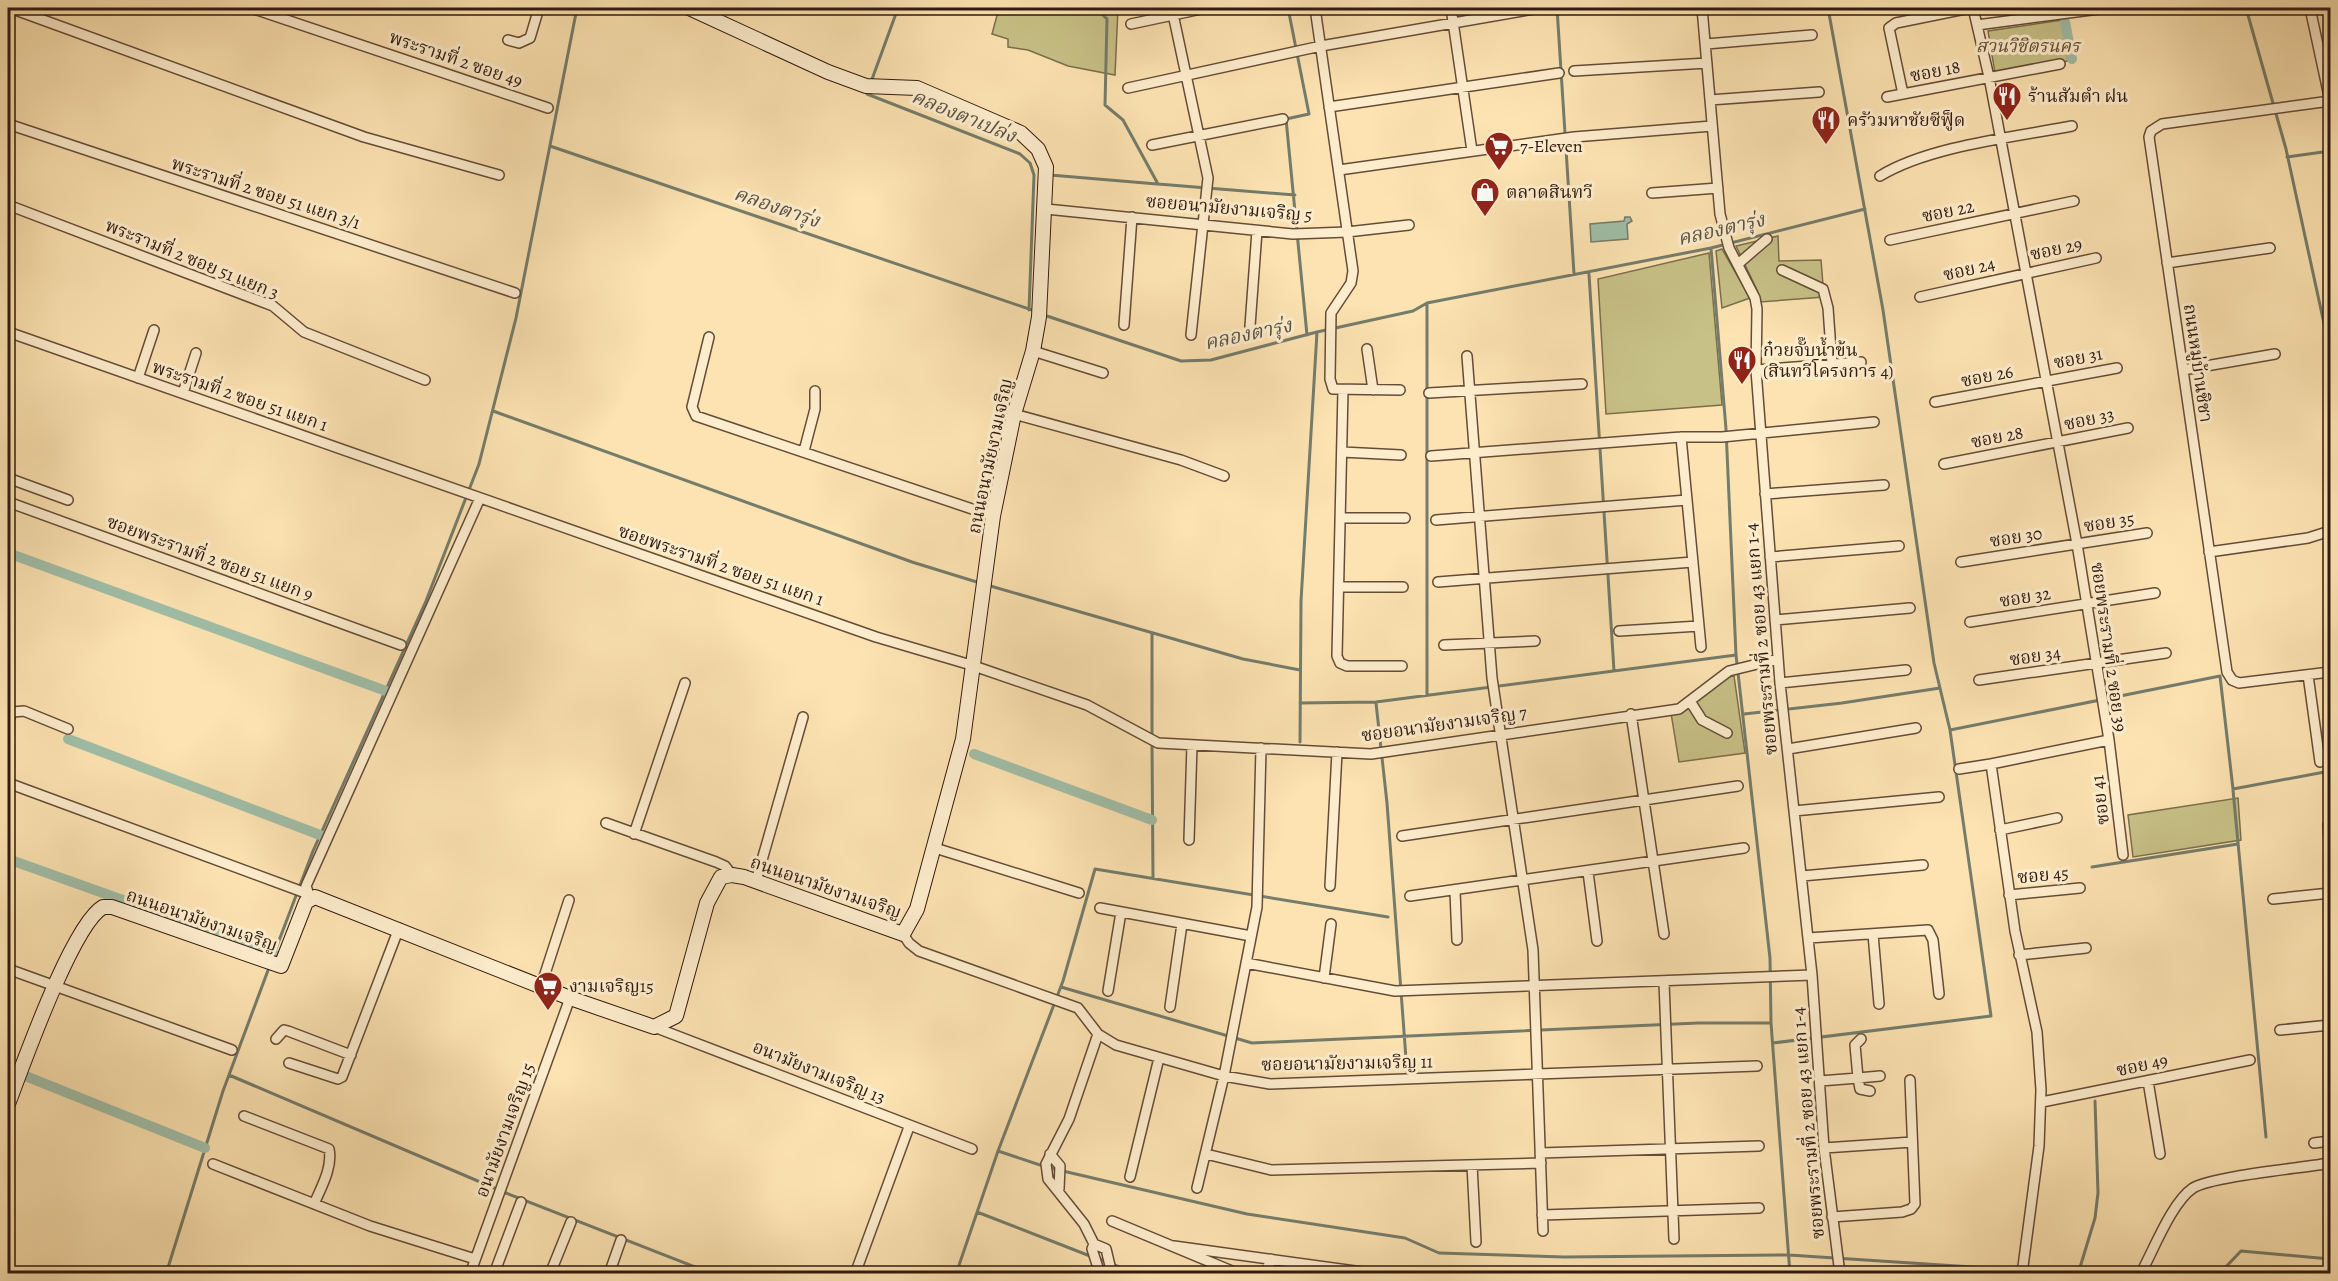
<svg xmlns="http://www.w3.org/2000/svg" width="2338" height="1281" viewBox="0 0 2338 1281" font-family="Alegreya,'Noto Serif Thai',serif">
	<style>
		.green { fill: #c7c187; stroke: #7c6e4b; stroke-width: 1.5 }
		.water { fill: #a0bea8; stroke: #747c6b; stroke-width: 1.5 }
		.lines { fill: none; stroke-linecap: round; stroke-linejoin: round }
		.stream { stroke: #747c6b; stroke-width: 3 }
		.canal { stroke: #a0bea8; stroke-width: 10 }
		.street-casing { stroke: #644c38; stroke-width: 12 }
		.secondary-casing { stroke: #311a0f; stroke-width: 16 }
		.street { stroke: #feedcd; stroke-width: 9 }
		.secondary { stroke: #feedcd; stroke-width: 14 }
		.labels { text-anchor: middle; dominant-baseline: central; stroke-width: 6; stroke-linejoin: round; paint-order: stroke }
		.park-label { font-size: 18px; font-style: italic; fill: #5e4c33; stroke: #feedcd }
		.street-label { font-size: 18px; fill: #311a0f; stroke: #feedcd }
		.poi-label { font-size: 18px; fill: #311a0f; stroke: #feedcd; text-anchor: start }
		.water-label { font-size: 20px; font-style: italic; fill: #585345; stroke: #feedcd }
	</style>
	<rect width="100%" height="100%" fill="#fde3b2"/>
	<filter id="stains"><feTurbulence type="fractalNoise" baseFrequency=".00333" numOctaves="4"/><feColorMatrix values="0 0 0 0 .2 0 0 0 0 .09 0 0 0 0 .02 0 0 0 .5 -.17"/></filter>
	<radialGradient id="worn" r=".72"><stop offset=".6" stop-color="#630" stop-opacity="0"/><stop offset="1" stop-color="#630" stop-opacity=".3"/></radialGradient>
	<path class="green" d="M999,8H1118L1115,75L1068,66L1028,50L1008,47V39L992,34Z
		M2062,20L2068,61L1995,73L1988,31Z
		M1778,236L1779,261L1821,260L1824,297L1760,302L1757,290L1736,246Z
		M1722,249L1750,298L1722,308L1716,251Z
		M1709,253L1722,405L1606,414L1598,279Z
		M1734,676L1745,753L1679,762L1670,707L1677,706L1711,679Z
		M2238,798L2241,840L2133,857L2128,815Z"/>
	<path class="water" d="M1625,217H1630L1632,221L1627,224L1628,239L1591,242L1590,224L1624,221Z"/>
	<g class="lines">
		<path class="stream" d="M1096,8L1107,19L1105,105L1123,120L1158,184L1295,195
			M1288,8L1309,114L1286,119L1307,335
			M1557,8L1574,274
			M2246,8L2286,149L2330,351
			M871,82L898,8
			M868,91L867,94L1020,154L1030,163L1034,175L1029,310
			M550,146L1035,311
			M2287,157L2330,151
			M1050,175L1157,184
			M1711,248L1726,429L1736,655L1770,958L1771,1023L1790,1274
			M1589,274L1614,671
			M1427,304V695
			M1044,315L1181,361L1211,360L1317,332L1413,311L1427,303L1711,248L1865,209
			M493,411L912,562L980,583
			M987,585L1243,659L1300,670
			M1152,633V737
			M1300,703L1376,702L1736,655
			M1376,703L1387,803L1407,1072
			M1744,714L1842,703L1940,688
			M1950,730L2220,676L2233,789L2330,771
			M1300,742L1301,601L1317,332
			M1152,743L1153,878
			M2233,790L2266,1137
			M2092,867L2238,844
			M272,959L313,851L426,601L479,464L516,318L577,8
			M1061,987L1252,1043L1698,1023H1771
			M1773,1043L1991,1016L1950,730L1934,663L1883,310L1828,8
			M229,1075L506,1193L713,1274
			M998,1151L1043,1166
			M1050,1168L1247,1214L1405,1238L1439,1253L1564,1257L1789,1255L2078,1274
			M977,1212L1090,1256
			M1097,1258L1137,1274
			M8,1265L30,1274
			M166,1274L223,1091L270,965
			M956,1274L998,1151L1063,981L1095,869L1388,917
			M2078,1274L2095,1218L2098,1193L2095,1101
			M2219,1274L2241,1251L2330,1259"/>
		<path class="canal" d="M2065,22L2072,59
			M8,553L386,691
			M68,739L320,835
			M974,754L1152,820
			M8,859L274,954
			M8,1069L205,1148"/>
		<g class="street-casing">
			<path id="street" d="M10,8L364,137L499,175
				M251,8L548,108
				M1315,8L1353,271L1351,283L1331,313L1330,379L1333,389L1400,390
				M1451,8L1472,151
				M1702,8L1720,214L1729,248L1755,298L1757,309L1756,370L1780,683L1812,975L1824,1148L1840,1274
				M1973,8L1989,77L2077,544L2109,740L1991,764L2015,931L2037,1032L2041,1090L2039,1146L2022,1274
				M2310,8L2330,101
				M2310,10L2325,8
				M1173,14L1208,178L1191,335
				M1131,24L1206,8
				M1977,25L2107,8
				M508,40L519,43L530,38L539,8
				M1706,44L1812,35
				M1574,71L1707,63
				M1128,88L1321,46L1540,8
				M1903,94L1889,28L1896,23L1970,8
				M1887,97L2060,64
				M1710,100L1819,92
				M2330,101L2162,124L2151,131L2149,137L2227,672L2232,680L2239,683L2330,672
				M1329,107L1559,73
				M8,124L515,293
				M1152,145L1283,119
				M1339,170L1574,137L1712,126
				M1880,176C1929,146 2015,137 2072,126
				M1652,193L1718,188
				M8,205L273,306L304,332L425,380
				M1046,209L1293,234L1347,232L1409,225
				M1890,240L2074,201
				M2167,263L2270,248
				M1738,264L1767,239
				M1782,270L1823,289L1828,308L1832,364
				M1920,297L2096,258
				M1124,325L1132,217
				M1250,326L1257,231
				M8,332L876,637L971,665L1087,705L1158,743L1371,754L1679,709L1729,671L1778,659
				M709,337L692,407L696,416L993,516
				M1367,349L1373,390
				M1033,351L1103,373
				M1467,356L1492,678L1533,950L1543,1231
				M1756,370L1861,362
				M2183,370L2275,354
				M138,378L154,330
				M1343,390L1337,656L1340,663L1347,666H1402
				M183,393L196,353
				M1429,393L1582,384
				M1935,402L2117,368
				M1014,414L1181,460L1224,476
				M804,451L815,409V391
				M1342,452L1401,455
				M1431,456L1681,437
				M1944,464L2128,428
				M8,478L68,500
				M1765,494L1884,485
				M8,502L401,645
				M1340,518H1405
				M1436,520L1687,500
				M2209,552L2308,538L2330,531
				M1770,557L1899,546
				M1961,562L2147,533
				M1438,582L1693,562
				M1339,587H1403
				M1775,620L1910,608
				M1970,622L2155,593
				M1619,631L1699,626
				M1444,645L1535,641
				M1701,647L1681,437H1722L1874,422
				M2308,675L2320,762
				M1979,680L2166,653
				M1780,683L1906,670
				M1690,701L1702,720L1727,733
				M1631,714L1664,934
				M8,720L13,712L24,711L68,729
				M2109,740L2123,855
				M1788,749L1916,728
				M1959,769L1991,764
				M8,783L303,892L310,898
				M1794,811L1939,797
				M606,823L716,862L725,866L732,875
				M2330,824L2328,825L2330,855
				M2000,830L2057,818
				M634,834L685,683
				M1402,836L1738,786
				M1189,840L1192,745
				M935,848L1079,893
				M1588,872L1597,941
				M1802,876L1923,865
				M756,881L803,717
				M1330,886L1337,752
				M1455,891L1457,940
				M2009,895L2080,888
				M1410,896L1744,848
				M310,898L306,886L480,498
				M2273,899L2330,893
				M1100,908L1251,936
				M903,934L909,943L919,951L1078,1008L1098,1034L1116,1045L1224,1076L1270,1084L1757,1066
				M1873,934L1879,1004
				M1808,938L1928,930L1933,940L1939,994
				M2019,955L2086,948
				M1246,963L1395,991L1812,975
				M8,969L232,1050
				M1324,978L1331,924
				M1664,982L1674,1239
				M541,986L569,900
				M1108,991L1121,912
				M1170,1007L1182,924
				M654,1027L972,1149
				M2280,1030L2330,1025
				M1098,1034L1069,1119L1046,1164L1048,1179L1084,1224L1094,1244L1092,1249L1100,1274
				M276,1039L284,1030L288,1031L351,1055
				M289,1063L338,1079L342,1077L399,928
				M1820,1081L1858,1078L1855,1045L1861,1039
				M2148,1081L2160,1154
				M1870,1091L1860,1089L1858,1078L1880,1076
				M2042,1102L2250,1060
				M244,1116L329,1149C333,1167 321,1188 314,1204
				M2314,1143L2330,1141
				M1824,1148L1912,1142
				M1540,1153L1759,1146
				M1050,1154L1060,1166L1059,1189
				M1206,1154L1271,1170L1541,1163
				M213,1164L370,1226L475,1259
				M1472,1165L1476,1242
				M1130,1177L1159,1058
				M1197,1188L1224,1076L1257,907L1261,748
				M1542,1215L1759,1208
				M1832,1217L1902,1212L1911,1209L1915,1204L1910,1080
				M1112,1221L1239,1274
				M1094,1244L1106,1249L1112,1274
				M1174,1246L1377,1274
				M2142,1271C2154,1249 2172,1202 2193,1188C2213,1176 2303,1168 2330,1163
				M470,1274L570,998
				M494,1274L521,1202
				M550,1274L571,1222
				M609,1274L621,1240
				M855,1274L909,1127
				M1265,1274L1271,1259"/>
		</g>
		<g class="secondary-casing">
			<path id="secondary" d="M8,1104C23,1065 72,925 103,907H112L281,966L306,902L315,897L570,998L654,1027L676,1016L707,903L721,877L732,875L744,877L903,934L917,909L963,739L993,516L1014,414L1033,351L1039,317L1046,167L1038,149L1021,133L917,88L866,86L828,72L689,8"/>
		</g>
		<use href="#street" class="street"/>
		<use href="#secondary" class="secondary"/>
	</g>
	<defs>
		<g id="restaurant-pin" transform="scale(1.5)"><path d="M0 17L-7.5 6A9.5 9.5 0 1 1 7.5 6Z" fill="#8f2418" stroke="#feedcd"/><path d="M-5-6h1v4h1v-4h1v4h1v-4h1v5L-1.5 .5V6h-2V.5L-5-1ZM5-6V6H3V1.5H1.5Q1.5-4 5-6Z" fill="#fff"/></g>
		<g id="supermarket-pin" transform="scale(1.5)"><path d="M0 17L-7.5 6A9.5 9.5 0 1 1 7.5 6Z" fill="#8f2418" stroke="#feedcd"/><path d="M-6-5.5h2.5l.6 2H6L4.5 2H-2.5L-4.4-4H-6ZM-1.5 3.2a1.3 1.3 0 1 0 .1 0ZM3 3.2a1.3 1.3 0 1 0 .1 0Z" fill="#fff"/></g>
		<g id="shop-pin" transform="scale(1.5)"><path d="M0 17L-7.5 6A9.5 9.5 0 1 1 7.5 6Z" fill="#8f2418" stroke="#feedcd"/><path d="M-5-2.5h2.3a2.7 3.5 0 0 1 5.4 0H5L5.5 6h-11ZM-1.5-2.5h3a1.5 2.3 0 0 0-3 0Z" fill="#fff"/></g>
	</defs>
	<g fill-rule="evenodd">
		<use href="#restaurant-pin" x="2007" y="96"/>
		<use href="#restaurant-pin" x="1826" y="120"/>
		<use href="#supermarket-pin" x="1499" y="146"/>
		<use href="#shop-pin" x="1485" y="192"/>
		<use href="#restaurant-pin" x="1742" y="360"/>
		<use href="#supermarket-pin" x="548" y="986"/>
	</g>
	<g class="labels">
		<g class="park-label">
			<text x="2028" y="46">สวนวิชิตรนคร</text>
		</g>
		<g class="street-label">
			<text transform="translate(456 59) rotate(19)">พระรามที่ 2 ซอย 49</text>
			<text transform="translate(1935 71) rotate(-11)">ซอย 18</text>
			<text transform="translate(266 193) rotate(18)">พระรามที่ 2 ซอย 51 แยก 3/1</text>
			<text transform="translate(1229 208) rotate(5)">ซอยอนามัยงามเจริญ 5</text>
			<text transform="translate(1948 211) rotate(-12)">ซอย 22</text>
			<text transform="translate(2056 249) rotate(-12)">ซอย 29</text>
			<text transform="translate(192 259) rotate(22)">พระรามที่ 2 ซอย 51 แยก 3</text>
			<text transform="translate(1969 269) rotate(-13)">ซอย 24</text>
			<text transform="translate(2078 358) rotate(-11)">ซอย 31</text>
			<text transform="translate(2198 363) rotate(82)">ถนนหมู่บ้านชิชา</text>
			<text transform="translate(1987 376) rotate(-11)">ซอย 26</text>
			<text transform="translate(240 396) rotate(19)">พระรามที่ 2 ซอย 51 แยก 1</text>
			<text transform="translate(2089 419) rotate(-12)">ซอย 33</text>
			<text transform="translate(1997 437) rotate(-11)">ซอย 28</text>
			<text transform="translate(990 456) rotate(-78)">ถนนอนามัยงามเจริญ</text>
			<text transform="translate(2109 522) rotate(-9)">ซอย 35</text>
			<text transform="translate(2016 537) rotate(-9)">ซอย 30</text>
			<text transform="translate(210 558) rotate(20)">ซอยพระรามที่ 2 ซอย 51 แยก 9</text>
			<text transform="translate(721 565) rotate(19)">ซอยพระรามที่ 2 ซอย 51 แยก 1</text>
			<text transform="translate(2025 597) rotate(-9)">ซอย 32</text>
			<text transform="translate(1761 639) rotate(-95)">ซอยพระรามที่ 2 ซอย 43 แยก 1-4</text>
			<text transform="translate(2109 647) rotate(82)">ซอยพระรามที่ 2 ซอย 39</text>
			<text transform="translate(2035 656) rotate(-8)">ซอย 34</text>
			<text transform="translate(1444 724) rotate(-8)">ซอยอนามัยงามเจริญ 7</text>
			<text transform="translate(2100 800) rotate(-97)">ซอย 41</text>
			<text transform="translate(2043 875) rotate(-5)">ซอย 45</text>
			<text transform="translate(826 887) rotate(19)">ถนนอนามัยงามเจริญ</text>
			<text transform="translate(202 920) rotate(19)">ถนนอนามัยงามเจริญ</text>
			<text transform="translate(1347 1063) rotate(-1)">ซอยอนามัยงามเจริญ 11</text>
			<text transform="translate(2142 1065) rotate(-12)">ซอย 49</text>
			<text transform="translate(819 1072) rotate(22)">อนามัยงามเจริญ 13</text>
			<text transform="translate(1808 1123) rotate(-95)">ซอยพระรามที่ 2 ซอย 43 แยก 1-4</text>
			<text transform="translate(505 1130) rotate(-70)">อนามัยงามเจริญ 15</text>
		</g>
		<g class="poi-label">
			<text x="2028" y="96">ร้านสัมตำ ฝน</text>
			<text x="1847" y="120">ครัวมหาชัยซีฟู็ด</text>
			<text x="1520" y="146">7-Eleven</text>
			<text x="1506" y="192">ตลาดสินทวี</text>
			<text x="1763" y="350">ก๋วยจั๊บน้ำข้น<tspan x="1763" dy="21">(สินทวีโครงการ 4)</tspan></text>
			<text x="569" y="986">งามเจริญ15</text>
		</g>
		<g class="water-label">
			<text transform="translate(964 116) rotate(22)">คลองตาเปล่ง</text>
			<text transform="translate(777 207) rotate(19)">คลองตารุ่ง</text>
			<text transform="translate(1721 229) rotate(-13)">คลองตารุ่ง</text>
			<text transform="translate(1248 334) rotate(-12)">คลองตารุ่ง</text>
		</g>
	</g>
	<rect width="2338" height="1281" fill="none" stroke="#fde3b2" stroke-width="30"/>
	<rect x="9" y="9" width="2320" height="1263" fill="none" stroke="#311a0f" stroke-width="3"/>
	<rect x="15" y="15" width="2308" height="1251" fill="none" stroke="#311a0f" stroke-width="1.5"/>
	<rect width="100%" height="100%" filter="url(#stains)"/>
	<rect width="100%" height="100%" fill="url(#worn)"/>
</svg>
